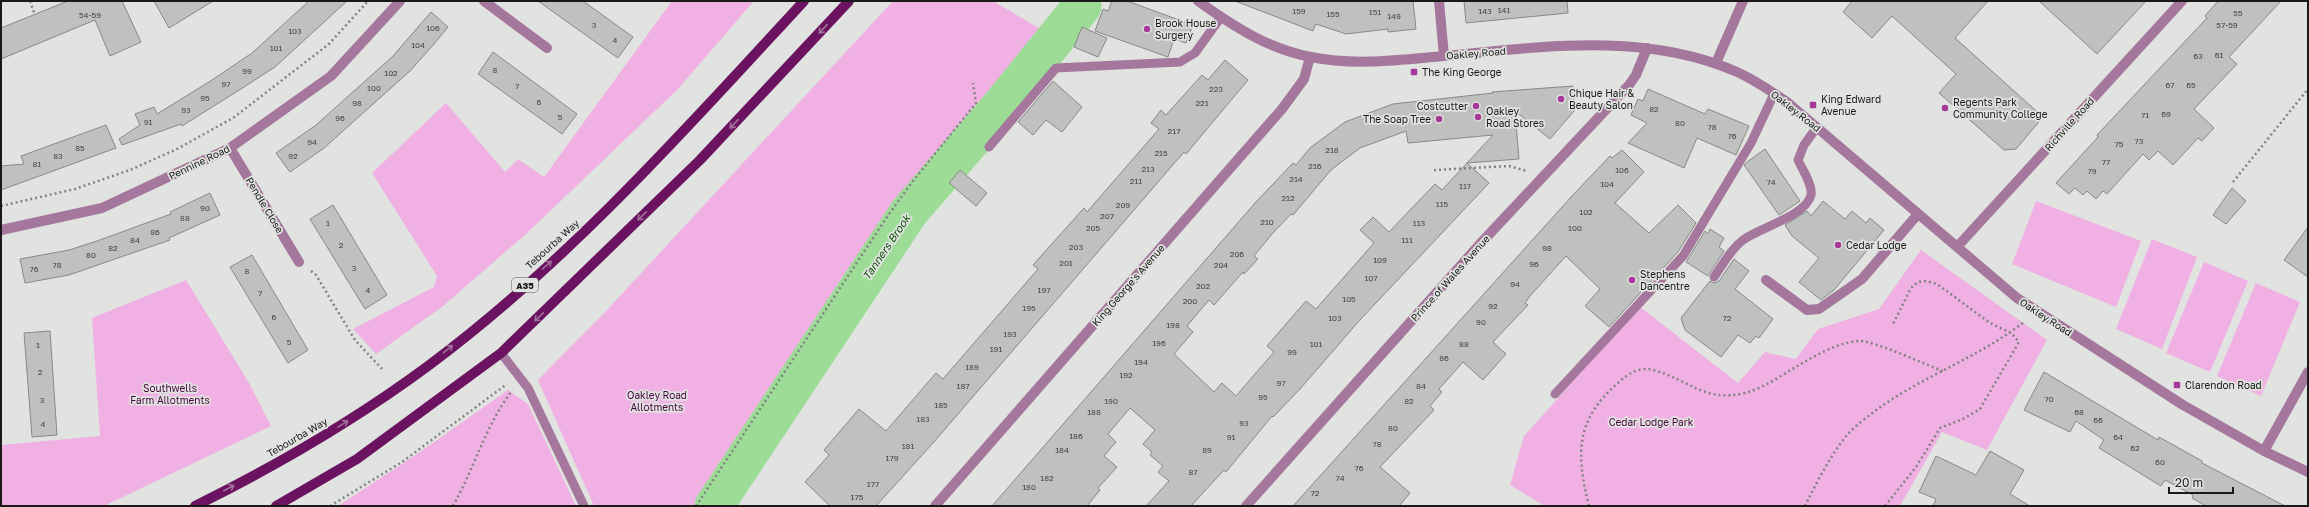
<svg xmlns="http://www.w3.org/2000/svg" width="2309" height="507" viewBox="0 0 2309 507" font-family="'Golos Text',sans-serif">
	<style>
		.green { fill: #f1b0e4 }
		.lines { fill: none; stroke-linecap: round; stroke-linejoin: round }
		.river { stroke: #9cdc96; stroke-width: 39 }
		.building { fill: #bec1bd; stroke: #868986; fill-rule: evenodd }
		.path { stroke: #818381; stroke-width: 2.5; stroke-dasharray: 2 3; stroke-linecap: butt }
		.service { stroke: #a6779d; stroke-width: 9 }
		.minor { stroke: #a6779d; stroke-width: 10 }
		.primary { stroke: #6b1361; stroke-width: 10 }
		.oneway { stroke: #a0719a }
		.poi-dot { fill: #a63998; stroke: #e0e3df; stroke-width: 1.5 }
		.labels { text-anchor: middle; dominant-baseline: central; stroke-width: 3.5; stroke-linejoin: round; paint-order: stroke }
		.number-label { font-size: 8px; fill: #424341 }
		.shield { fill: #e0e3df; stroke: #545654; stroke-width: 1 }
		.shield-label { font-size: 9px; font-weight: bold; fill: #181918 }
		.poi-label { font-size: 10px; fill: #181918; stroke: #e0e3df; text-anchor: start }
		.street-label { font-size: 10px; fill: #181918; stroke: #e0e3df }
		.park-label { font-size: 10px; fill: #480640; stroke: #e0e3df }
		.water-label { font-size: 11px; font-style: italic; fill: #10510d; stroke: #e0e3df }
	</style>
	<rect width="100%" height="100%" fill="#e0e3df"/>
	<path class="green" d="M672,1H754L677,90L526,234L443,306L376,354L353,329L434,287L437,276L372,173L446,103L505,172L518,159L544,177Z
		M893,1H993L1047,33L903,209L705,506H594L538,380L607,310Z
		M2036,201L2141,241L2116,307L2012,264Z
		M2152,239L2197,257L2162,349L2116,329Z
		M1921,250L2047,340L1987,450L1942,432L1900,506H1545L1510,485L1524,436L1640,307L1738,383L1765,352L1796,359L1818,329L1879,309Z
		M2204,262L2248,281L2210,372L2166,353Z
		M186,280L249,383L271,426L104,506H1V445L100,436L92,318Z
		M2256,283L2300,302L2261,396L2217,376Z
		M508,390L528,404L576,506H338L420,452Z"/>
	<g class="lines">
		<path class="river" d="M714,506L909,212L1000,107L1082,6"/>
	</g>
	<path class="building" d="M68,1H122L141,42L110,56L95,20L1,59V28Z
		M154,1H213L169,28Z
		M309,1H347L275,67L244,87L182,126L181,124L122,145L119,139L140,125L135,114L154,107L157,114L209,82L252,53Z
		M538,1H583L633,37L618,58Z
		M1112,1H1127L1193,25L1186,43L1174,39L1168,57L1095,31L1103,9L1108,11Z
		M1235,1H1413L1416,29L1388,32V29L1346,34L1316,24L1313,31Z
		M1464,1H1567L1568,13L1466,23Z
		M1852,1H1988L1955,38L2043,117L2016,149L2004,150L1939,93L1956,74L1892,16L1872,38L1843,12Z
		M2039,1H2146L2097,54Z
		M2218,1H2281L2229,57L2237,64L2194,109L2214,128L2202,141L2198,138L2173,165L2158,151L2149,160L2143,154L2107,194L2103,191L2096,199L2087,191L2083,195L2075,188L2069,194L2056,183L2098,137L2097,135L2207,18L2205,16Z
		M431,12L448,27L434,44L410,71L324,148L290,172L276,153L316,125L393,56Z
		M1082,27L1107,38L1098,57L1074,47Z
		M493,52L577,114L562,134L478,74Z
		M1225,60L1248,80L1186,154L1184,152L933,443L876,506H830L805,482L829,455L824,450L859,409L886,431L936,373L943,379L1038,269L1033,265L1084,208L1087,212L1159,129L1151,123L1161,110L1166,115L1202,75L1208,80Z
		M1053,81L1082,107L1062,132L1046,120L1033,135L1018,122Z
		M1573,86L1574,111L1550,139L1515,111L1519,159L1467,163L1489,183L1359,321L1300,389L1273,417L1272,416L1226,472L1224,470L1191,506H1146L1169,481L1158,472L1163,466L1150,455L1152,452L1143,444L1155,430L1130,408L1108,434L1116,442L1104,456L1117,467L1098,488L1100,490L1087,506H992L1255,203L1293,163L1296,165L1310,148L1345,122L1393,104L1493,93L1492,92ZM1406,131L1408,143L1493,135L1442,190L1435,184L1389,232L1373,217L1360,230L1374,243L1316,309L1306,301L1267,346L1274,352L1236,396L1222,383L1214,392L1174,354L1193,332L1187,326L1209,300L1214,305L1243,272L1244,274L1258,259L1254,256L1272,234L1291,214L1293,215L1331,170L1360,148Z
		M1648,89L1705,114L1708,109L1749,126L1736,155L1697,138L1684,168L1628,143L1647,123L1631,115L1638,99L1643,101Z
		M106,125L116,148L1,190V166L24,164L21,156Z
		M1765,149L1800,201L1779,215L1744,165L1747,162Z
		M1622,150L1644,172L1615,203L1649,233L1678,205L1696,223L1678,252L1609,327L1585,306L1600,289L1566,256L1530,296L1525,303L1528,305L1493,342L1506,354L1483,380L1463,362L1439,389L1442,392L1430,406L1434,410L1380,467L1410,493L1399,506H1293L1572,196L1610,156L1612,158Z
		M960,170L987,193L976,206L949,183Z
		M2232,188L2246,201L2226,224L2213,215Z
		M210,193L220,215L169,238L170,240L69,275L25,283L20,259L69,250L97,241L171,214L170,212Z
		M1823,201L1845,219L1852,211L1866,223L1870,218L1884,230L1834,290L1821,300L1799,282L1819,258L1792,236L1785,225L1807,211L1811,216Z
		M333,205L387,295L365,309L310,219Z
		M2308,227V277L2284,260Z
		M1710,229L1724,238L1719,247L1724,251L1708,276L1686,262L1705,231L1708,234Z
		M252,255L308,350L288,363L230,267Z
		M1734,259L1749,271L1735,289L1773,319L1759,338L1756,336L1750,343L1738,335L1721,357L1685,330L1681,318L1710,281L1714,283L1719,281Z
		M50,331L57,435L32,437L24,333Z
		M2044,372L2158,440L2159,437L2202,461V463L2285,506H2206L2192,498L2193,495L2165,480L2161,486L2099,448L2104,440L2076,421L2070,432L2024,410Z
		M1990,451L2024,470L2010,494L2030,506H1933L1936,499L1919,492L1936,456L1976,475Z"/>
	<g class="lines">
		<path class="path" d="M30,1L35,15
			M1434,170L1509,166L1527,171
			M2233,182L2308,89
			M1,206L75,189L130,170L177,149L233,118L329,44L368,1
			M311,271L316,275L355,340L382,369
			M330,506L402,462L507,384
			M453,506C474,469 486,424 512,391
			M696,506L889,214L913,181L976,103L973,83
			M1589,506C1576,454 1575,420 1618,383C1628,374 1639,366 1653,370C1688,379 1704,403 1745,393C1764,388 1782,375 1799,365C1817,355 1838,342 1860,341C1875,341 1926,365 1943,371
			M1805,506C1817,482 1830,456 1847,435C1855,426 1866,418 1875,411C1922,376 1978,358 2024,322
			M1885,506L1916,467L1940,428L1963,419L1980,409L2019,342L2011,333L1990,323L1937,284L1926,281L1918,282L1911,288L1892,326"/>
		<path class="service" d="M989,147L1056,68L1180,62L1195,53L1221,17
			M1714,277C1723,264 1731,249 1743,240C1759,228 1806,216 1811,195C1813,185 1802,169 1798,160L1804,145L1817,127
			M501,353L528,388L584,506
			M1555,394L1683,256L1751,143L1774,94"/>
		<path class="minor" d="M484,1L547,48
			M1198,1C1233,26 1268,49 1311,57C1355,66 1399,60 1444,56C1540,47 1645,31 1737,72C1755,80 1771,91 1787,102L2017,298L2183,405L2264,451L2308,472
			M1439,1L1444,56
			M1716,63L1743,1
			M230,148L299,262
			M1,230L102,208L230,148L331,76L400,1
			M1957,247L2182,1
			M1766,280L1807,310L1819,309L1862,279L1918,214
			M2264,451L2308,372
			M935,506L1282,109L1304,79L1310,57
			M1246,506L1480,244L1629,85L1636,75L1647,48"/>
		<path class="primary" d="M195,506C276,466 355,420 428,366C568,262 686,129 804,1
			M276,506L357,459L501,353L700,160L849,1"/>
	</g>
	<defs><path id="oneway-shaft" d="M-6 0H5M1.5-3L5.5 0L1.5 3" fill="none" stroke-width="1.6" stroke-linecap="round" stroke-linejoin="round"/></defs>
	<g class="oneway">
		<use href="#oneway-shaft" transform="translate(823 29) rotate(133)"/>
		<use href="#oneway-shaft" transform="translate(734 124) rotate(133)"/>
		<use href="#oneway-shaft" transform="translate(642 216) rotate(136)"/>
		<use href="#oneway-shaft" transform="translate(547 265) rotate(-42)"/>
		<use href="#oneway-shaft" transform="translate(539 317) rotate(136)"/>
		<use href="#oneway-shaft" transform="translate(448 349) rotate(-39)"/>
		<use href="#oneway-shaft" transform="translate(343 424) rotate(-31)"/>
		<use href="#oneway-shaft" transform="translate(229 488) rotate(-27)"/>
	</g>
	<g class="poi-dot">
		<circle cx="1147" cy="29" r="4"/>
		<rect x="1410" y="68" width="8" height="8" rx="2"/>
		<circle cx="1561" cy="99" r="4"/>
		<rect x="1809" y="101" width="8" height="8" rx="2"/>
		<circle cx="1476" cy="106" r="4"/>
		<circle cx="1945" cy="108" r="4"/>
		<circle cx="1478" cy="117" r="4"/>
		<circle cx="1439" cy="119" r="4"/>
		<circle cx="1838" cy="245" r="4"/>
		<circle cx="1632" cy="280" r="4"/>
		<rect x="2173" y="381" width="8" height="8" rx="2"/>
	</g>
	<g class="labels">
		<g class="number-label">
			<text x="1504" y="10">141</text>
			<text x="1299" y="11">159</text>
			<text x="1485" y="11">143</text>
			<text x="1375" y="12">151</text>
			<text x="2238" y="13">55</text>
			<text x="1333" y="14">155</text>
			<text x="90" y="15">54-59</text>
			<text x="1394" y="16">149</text>
			<text x="594" y="25">3</text>
			<text x="2227" y="25">57-59</text>
			<text x="433" y="28">106</text>
			<text x="295" y="31">103</text>
			<text x="615" y="40">4</text>
			<text x="418" y="45">104</text>
			<text x="276" y="48">101</text>
			<text x="2219" y="55">61</text>
			<text x="2198" y="56">63</text>
			<text x="495" y="70">8</text>
			<text x="247" y="71">99</text>
			<text x="391" y="73">102</text>
			<text x="226" y="84">97</text>
			<text x="2170" y="85">67</text>
			<text x="2191" y="85">65</text>
			<text x="517" y="86">7</text>
			<text x="374" y="88">100</text>
			<text x="1216" y="89">223</text>
			<text x="205" y="98">95</text>
			<text x="539" y="102">6</text>
			<text x="357" y="103">98</text>
			<text x="1202" y="103">221</text>
			<text x="1654" y="109">82</text>
			<text x="186" y="110">93</text>
			<text x="2166" y="114">69</text>
			<text x="2145" y="115">71</text>
			<text x="560" y="117">5</text>
			<text x="340" y="118">96</text>
			<text x="148" y="122">91</text>
			<text x="1680" y="123">80</text>
			<text x="1712" y="127">78</text>
			<text x="1174" y="131">217</text>
			<text x="1732" y="136">76</text>
			<text x="2139" y="141">73</text>
			<text x="312" y="142">94</text>
			<text x="2119" y="144">75</text>
			<text x="80" y="148">85</text>
			<text x="1332" y="150">218</text>
			<text x="1161" y="153">215</text>
			<text x="58" y="156">83</text>
			<text x="293" y="156">92</text>
			<text x="2106" y="162">77</text>
			<text x="37" y="164">81</text>
			<text x="1315" y="166">216</text>
			<text x="1148" y="169">213</text>
			<text x="1622" y="170">106</text>
			<text x="2092" y="171">79</text>
			<text x="1296" y="179">214</text>
			<text x="1136" y="181">211</text>
			<text x="1771" y="182">74</text>
			<text x="1607" y="184">104</text>
			<text x="1465" y="186">117</text>
			<text x="1288" y="198">212</text>
			<text x="1442" y="204">115</text>
			<text x="1123" y="205">209</text>
			<text x="205" y="208">90</text>
			<text x="1586" y="212">102</text>
			<text x="1107" y="216">207</text>
			<text x="185" y="218">88</text>
			<text x="1267" y="222">210</text>
			<text x="328" y="223">1</text>
			<text x="1419" y="223">113</text>
			<text x="1093" y="228">205</text>
			<text x="1575" y="228">100</text>
			<text x="155" y="232">86</text>
			<text x="135" y="240">84</text>
			<text x="1407" y="240">111</text>
			<text x="341" y="245">2</text>
			<text x="1076" y="247">203</text>
			<text x="113" y="248">82</text>
			<text x="1547" y="248">98</text>
			<text x="1237" y="254">206</text>
			<text x="91" y="255">80</text>
			<text x="1380" y="260">109</text>
			<text x="1066" y="263">201</text>
			<text x="1534" y="264">96</text>
			<text x="57" y="265">78</text>
			<text x="1221" y="265">204</text>
			<text x="354" y="268">3</text>
			<text x="34" y="269">76</text>
			<text x="247" y="271">8</text>
			<text x="1371" y="278">107</text>
			<text x="1515" y="284">94</text>
			<text x="1203" y="286">202</text>
			<text x="368" y="290">4</text>
			<text x="1044" y="290">197</text>
			<text x="260" y="293">7</text>
			<text x="1349" y="299">105</text>
			<text x="1190" y="301">200</text>
			<text x="1493" y="306">92</text>
			<text x="1029" y="308">195</text>
			<text x="274" y="317">6</text>
			<text x="1335" y="318">103</text>
			<text x="1727" y="318">72</text>
			<text x="1481" y="322">90</text>
			<text x="1173" y="325">198</text>
			<text x="1010" y="334">193</text>
			<text x="289" y="342">5</text>
			<text x="1159" y="343">196</text>
			<text x="1316" y="344">101</text>
			<text x="1464" y="344">88</text>
			<text x="38" y="345">1</text>
			<text x="996" y="349">191</text>
			<text x="1292" y="352">99</text>
			<text x="1444" y="358">86</text>
			<text x="1141" y="362">194</text>
			<text x="972" y="367">189</text>
			<text x="40" y="372">2</text>
			<text x="1126" y="375">192</text>
			<text x="1281" y="383">97</text>
			<text x="963" y="386">187</text>
			<text x="1421" y="386">84</text>
			<text x="1263" y="397">95</text>
			<text x="2049" y="399">70</text>
			<text x="42" y="400">3</text>
			<text x="1111" y="401">190</text>
			<text x="1409" y="401">82</text>
			<text x="941" y="405">185</text>
			<text x="1094" y="412">188</text>
			<text x="2079" y="412">68</text>
			<text x="923" y="419">183</text>
			<text x="2098" y="420">66</text>
			<text x="1244" y="423">93</text>
			<text x="43" y="424">4</text>
			<text x="1393" y="428">80</text>
			<text x="1076" y="436">186</text>
			<text x="1231" y="437">91</text>
			<text x="2118" y="437">64</text>
			<text x="1377" y="444">78</text>
			<text x="908" y="446">181</text>
			<text x="2135" y="448">62</text>
			<text x="1062" y="450">184</text>
			<text x="1207" y="450">89</text>
			<text x="892" y="458">179</text>
			<text x="2160" y="462">60</text>
			<text x="1359" y="468">76</text>
			<text x="1193" y="472">87</text>
			<text x="1047" y="478">182</text>
			<text x="1340" y="478">74</text>
			<text x="873" y="484">177</text>
			<text x="1029" y="487">180</text>
			<text x="1315" y="493">72</text>
			<text x="857" y="497">175</text>
		</g>
		<rect class="shield" x="512" y="278" width="26" height="14" rx="3"/>
		<g class="shield-label">
			<text x="525" y="285">A35</text>
		</g>
		<g class="poi-label">
			<text x="1155" y="23">Brook House<tspan x="1155" dy="12">Surgery</tspan></text>
			<text x="1422" y="72">The King George</text>
			<text x="1569" y="93">Chique Hair &amp;<tspan x="1569" dy="12">Beauty Salon</tspan></text>
			<text x="1821" y="99">King Edward<tspan x="1821" dy="12">Avenue</tspan></text>
			<text x="1953" y="102">Regents Park<tspan x="1953" dy="12">Community College</tspan></text>
			<text x="1468" y="106" text-anchor="end">Costcutter</text>
			<text x="1486" y="111">Oakley<tspan x="1486" dy="12">Road Stores</tspan></text>
			<text x="1431" y="119" text-anchor="end">The Soap Tree</text>
			<text x="1846" y="245">Cedar Lodge</text>
			<text x="1640" y="274">Stephens<tspan x="1640" dy="12">Dancentre</tspan></text>
			<text x="2185" y="385">Clarendon Road</text>
		</g>
		<g class="street-label">
			<text transform="translate(1476 53) rotate(-5)">Oakley Road</text>
			<text transform="translate(1796 111) rotate(38)">Oakley Road</text>
			<text transform="translate(2069 124) rotate(-48)">Richville Road</text>
			<text transform="translate(199 162) rotate(-26)">Pennine Road</text>
			<text transform="translate(265 205) rotate(59)">Pendle Close</text>
			<text transform="translate(552 244) rotate(-42)">Tebourba Way</text>
			<text transform="translate(1450 278) rotate(-48)">Prince of Wales Avenue</text>
			<text transform="translate(1128 285) rotate(-49)">King George's Avenue</text>
			<text transform="translate(2046 317) rotate(33)">Oakley Road</text>
			<text transform="translate(297 437) rotate(-30)">Tebourba Way</text>
		</g>
		<g class="park-label">
			<text x="170" y="388">Southwells<tspan x="170" dy="12">Farm Allotments</tspan></text>
			<text x="657" y="395">Oakley Road<tspan x="657" dy="12">Allotments</tspan></text>
			<text x="1651" y="422">Cedar Lodge Park</text>
		</g>
		<g class="water-label">
			<text transform="translate(886 247) rotate(-56)">Tanners Brook</text>
		</g>
	</g>
	<rect width="2309" height="507" fill="none" stroke="#181918" stroke-width="4"/>
	<path d="M2169 487v6h64v-6" fill="none" stroke="#181918" stroke-width="2"/>
	<text x="2175" y="487" font-size="12" fill="#181918" stroke="#e0e3df" stroke-width="3" paint-order="stroke">20 m</text>
</svg>
